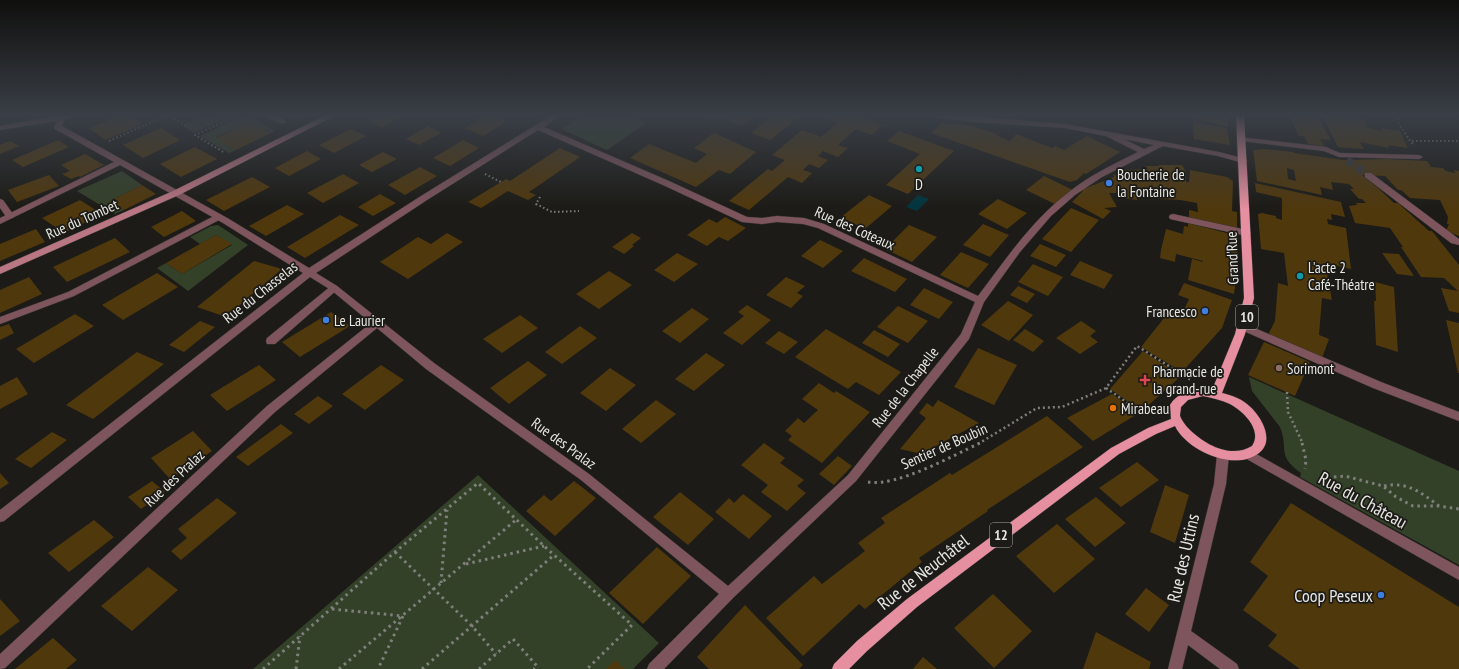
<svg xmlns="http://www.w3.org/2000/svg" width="1459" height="669" viewBox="0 0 1459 669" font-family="'PT Sans Narrow',sans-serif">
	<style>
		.green { fill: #344129 }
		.water { fill: #023540 }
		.building { fill: #50380d; fill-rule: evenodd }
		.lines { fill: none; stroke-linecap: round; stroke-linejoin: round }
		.street-tunnel { stroke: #3a3a36; stroke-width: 8; stroke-dasharray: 8 4; stroke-linecap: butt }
		.lane-casing { stroke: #383834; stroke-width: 1 }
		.street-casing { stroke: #383834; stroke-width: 1 }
		.secondary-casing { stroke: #383834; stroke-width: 1 }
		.primary-casing { stroke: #383834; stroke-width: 1 }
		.path-far2 { stroke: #7f7f7b; stroke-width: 2; stroke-dasharray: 1.5 2.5; stroke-linecap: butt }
		.path-far1 { stroke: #7f7f7b; stroke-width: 2.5; stroke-dasharray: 2 3; stroke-linecap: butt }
		.path { stroke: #7f7f7b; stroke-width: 3; stroke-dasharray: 2.5 4; stroke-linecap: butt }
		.lane { fill: #7f555d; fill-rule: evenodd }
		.street { fill: #7f555d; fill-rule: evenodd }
		.secondary { fill: #b97683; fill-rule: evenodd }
		.primary { fill: #e68fa0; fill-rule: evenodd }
		.culture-dot { fill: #0f9aa8; stroke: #1c1b17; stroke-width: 1.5 }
		.shop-dot { fill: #3f7fe0; stroke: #1c1b17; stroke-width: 1.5 }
		.education-dot { fill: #8d6e63; stroke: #1c1b17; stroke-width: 1.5 }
		.health-dot { fill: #e0444e; stroke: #1c1b17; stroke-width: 1.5 }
		.food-dot { fill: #e8710a; stroke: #1c1b17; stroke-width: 1.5 }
		.labels { text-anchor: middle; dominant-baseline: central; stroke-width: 3.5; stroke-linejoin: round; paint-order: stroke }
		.shield { fill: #1c1b17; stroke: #aaaaa6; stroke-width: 1 }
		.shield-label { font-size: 14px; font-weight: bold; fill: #e7e7e4 }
		.poi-label { font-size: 15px; fill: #e7e7e4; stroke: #1c1b17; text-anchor: start }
		.street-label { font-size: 15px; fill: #e7e7e4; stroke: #1c1b17 }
		.near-street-label { font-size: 18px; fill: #e7e7e4; stroke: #1c1b17 }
		.near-poi-label { font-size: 18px; fill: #e7e7e4; stroke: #1c1b17; text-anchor: end }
	</style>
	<rect width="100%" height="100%" fill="#1c1b17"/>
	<path class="green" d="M209,115H217L224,119L194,133L183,126Z
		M244,115H247L275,131L271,133L250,122L216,137L236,150L229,153L200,136Z
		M584,115H627L646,123L607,150L561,129Z
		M122,171L142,185L110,201L124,210L115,214L77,191Z
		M218,225L248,245L188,291L157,268L166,263L182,274L232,245L216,235L200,244L190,237L211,226Z
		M1249,377L1459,471V565L1300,477L1301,473C1276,455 1289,450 1280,427L1252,391Z
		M478,475L659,643L633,669H253Z"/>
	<path class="water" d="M918,195L929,199L917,211L906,207Z"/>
	<path class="building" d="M121,115H129L143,124L105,140L89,128Z
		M287,115H307L296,120Z
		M378,115H404L382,127L368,121Z
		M487,115H500L504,117L501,119L507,121L483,136L465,128Z
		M703,115H757L742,126L720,118L716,121Z
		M774,115H802L770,140L751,133Z
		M824,115H855L882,125L872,135L856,129L838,145L848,148L838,157L823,151L818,156L828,160L819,168L809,164L803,170L812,173L802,183L788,177L749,210L729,201L768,169L772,171L785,160L772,155L802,130L821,137L838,123L822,117Z
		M1184,115H1228V127L1184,116Z
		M1289,115H1317L1331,140L1320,139L1324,146L1308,144L1304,136H1299Z
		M1322,115H1336L1338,117L1364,120L1367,128L1382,131L1381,128L1400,131L1408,148L1388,145L1389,148L1360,142L1364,149L1338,147Z
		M250,122L271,133L236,150L216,138Z
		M1193,122L1227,128L1230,145L1194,139Z
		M942,123L969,125L997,134L996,135L1010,141L1016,134L1052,148L1055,146L1064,150L1087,136L1120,152L1086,174L1084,173L1077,180L1070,182L931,133Z
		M428,126L441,133L419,145L406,139Z
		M161,128L180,140L143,158L123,145Z
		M351,129L366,136L334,153L319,145Z
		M899,131L954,151L908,194L886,185L920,154L887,141Z
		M714,133L756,152L730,174L719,170L696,187L630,158L649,144L696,163L707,154L694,148Z
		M58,140L69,147L23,167L12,160Z
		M463,140L479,148L450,166L433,158Z
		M10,141L19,146L0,154V145Z
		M195,147L217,159L181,177L160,164Z
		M560,148L580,157L529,192L536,195L528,200L508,191L481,208L468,202L506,179L510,181Z
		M1265,149L1293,152L1294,153L1343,160L1387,159L1427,161L1431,167L1443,168L1446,171L1455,173L1454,170L1459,171V236L1446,231L1449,224H1447L1448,217L1440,200L1410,198L1401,190H1398L1385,176L1362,175L1378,188L1394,203H1398L1429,231H1432L1459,265V313L1449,311L1441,288L1458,291L1444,278L1421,277L1401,247H1403L1390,228L1355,223L1349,206L1357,205L1356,203H1366L1362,199H1359L1350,189H1354L1349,184L1331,182L1333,190L1320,187L1322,195L1257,181L1253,150ZM1287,168L1294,170L1296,181L1288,179Z
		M307,151L321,159L289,176L275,168Z
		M383,152L397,159L372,172L359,165Z
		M85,154L104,165L80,177L79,176L71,179L62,174L70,171L61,165Z
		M1158,165H1182L1186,172V182H1189L1190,170L1227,177L1233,181L1232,211L1237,212V228L1189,219V210L1198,212L1197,203L1180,200L1160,199V197L1137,194V200L1123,198V193H1109L1117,207L1104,208L1111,211L1103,219L1072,202L1083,191L1081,190L1114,177L1113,175H1127L1124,170L1148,169L1146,166H1159Z
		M420,167L437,176L405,195L388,185Z
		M343,174L359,183L323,203L307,193Z
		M49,175L59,186L17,202L8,190Z
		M1044,176L1073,190L1055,204L1026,190Z
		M252,177L270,187L224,211L206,200Z
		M1255,183L1341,202L1345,217L1331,214L1332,220L1327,219L1328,224L1346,228L1351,269L1325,263L1332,300L1322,298L1319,335L1329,339L1322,358L1268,335L1275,321L1278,283L1288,286L1284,253L1261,249L1258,214L1262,213L1276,216V218L1282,220V198L1256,192Z
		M142,185L156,194L124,210L110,201Z
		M380,194L396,203L373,216L358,207Z
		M869,195L892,206L865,229L841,217Z
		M998,199L1027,213L1007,229L978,214Z
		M80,200L102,214L64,233L42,218Z
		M287,205L304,214L266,236L249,226Z
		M1071,208L1099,220L1071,252L1042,239Z
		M182,211L196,221L164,237L151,227Z
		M340,215L359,225L305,258L287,247Z
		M725,217L746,228L728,241L719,237L707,246L687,235L709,219L717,223Z
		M1188,223L1238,236L1237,272L1234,294L1188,280L1192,259L1203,262V261L1176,254L1175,262L1160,258L1161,250L1170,252L1161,250L1166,229L1183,234L1184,226L1188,227Z
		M983,224L1009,235L990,257L963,245Z
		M909,225L937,237L912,262L885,249Z
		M36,229L45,242L0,261V244Z
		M447,233L463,242L408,279L380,262L418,237L431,244Z
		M632,233L641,238L632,245L634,246L624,254L612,247Z
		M216,235L232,244L182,274L166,263Z
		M115,238L130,252L67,282L53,267Z
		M820,240L843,251L823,268L801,256Z
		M1040,244L1066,255L1056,267L1030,256Z
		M961,252L989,264L968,288L940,275Z
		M677,253L698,264L674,282L654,270Z
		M1382,253L1399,254L1414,276L1397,274Z
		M864,258L907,279L895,292L851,271Z
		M254,261L282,269L226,317L197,307Z
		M1080,261L1113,275L1104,289L1070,275Z
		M1033,264L1063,277L1048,296L1018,282Z
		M609,271L632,285L599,309L576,294Z
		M157,273L178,287L123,320L102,305Z
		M29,277L42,294L0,313V290Z
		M786,277L805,286L797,293L803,296L791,308L766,295Z
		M1375,282L1394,287L1398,352L1376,345L1374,301H1376Z
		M1184,283L1232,300L1222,328L1182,372L1141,347L1172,308L1183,312L1189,299L1178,295Z
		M1018,286L1035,294L1027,303L1010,295Z
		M924,288L953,302L939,319L910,305Z
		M1008,301L1033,315L1009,341L981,325Z
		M747,305L771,320L742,345L723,333L744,316L738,312Z
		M898,306L928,321L908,343L877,327Z
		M692,308L709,319L680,343L662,331Z
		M331,312L350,326L300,357L282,342Z
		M75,314L94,326L34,363L16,349Z
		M520,315L538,328L502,353L483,339Z
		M1446,320L1459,323V373H1458Z
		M200,321L215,327L184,352L169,345Z
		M1081,321L1096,331L1090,336L1098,342L1080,354L1056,338Z
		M9,324L14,333L0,340V327Z
		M580,326L597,338L562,364L545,352Z
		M826,329L901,372L879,395L856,382L848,389L795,357Z
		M1025,329L1044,341L1033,352L1013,340Z
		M874,330L900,344L888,357L862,343Z
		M779,331L798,342L784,354L765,343Z
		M1264,342L1310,362L1295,396L1248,375Z
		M978,348L1017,365L994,405L954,387Z
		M1143,351L1181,376L1142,411L1110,389Z
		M137,352L164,364L93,419L66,405Z
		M706,353L725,365L694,391L675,379Z
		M528,361L547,375L509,404L490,388Z
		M259,365L276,380L227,411L210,395Z
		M381,365L404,380L365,410L342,394Z
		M610,368L636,385L606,411L580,393Z
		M17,377L28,394L0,409V386Z
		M819,383L834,393L836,391L870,412L822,463L788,440L792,436L785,431L798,418L804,423L818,410L802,399Z
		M1112,394L1139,413L1093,441L1067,418Z
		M318,396L333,406L309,424L294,414Z
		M656,400L676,414L641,443L622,429Z
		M938,400L979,423L921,454L900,449L926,418L919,413L927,403L933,407Z
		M1047,416L1083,447L987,510L988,511L919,558L922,562L865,609L859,604L803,656L766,618L814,576L822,584L865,551L858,543L885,523L881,518L950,473L952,475Z
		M281,424L293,433L248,466L236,457Z
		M193,431L212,451L170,479L151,458Z
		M52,432L67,440L31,468L15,459Z
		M764,443L785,458L780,463L804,480L797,486L806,493L787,511L761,492L768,485L741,465Z
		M838,456L852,466L834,485L819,474Z
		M1137,462L1159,480L1121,507L1099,488Z
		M0,473L9,483L0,489Z
		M152,481L165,492L141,509L128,497Z
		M574,481L596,498L555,536L526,511L544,495L551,501Z
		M1165,485L1189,495L1175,543L1150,532Z
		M680,492L714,519L688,545L653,517Z
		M743,494L772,516L749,539L715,512L729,498L734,503Z
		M1096,497L1126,523L1095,547L1065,519Z
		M217,498L237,513L181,560L171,551L187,538L178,529Z
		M1291,503L1459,607V669H1300L1268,646L1277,635L1243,610L1268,576L1250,562Z
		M94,520L114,537L69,572L48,553Z
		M1057,524L1095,559L1054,593L1016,556Z
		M657,547L691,576L643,624L609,593Z
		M148,567L178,590L132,631L101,606Z
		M1146,588L1169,605L1149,632L1125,614Z
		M993,594L1032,631L994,668L954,628Z
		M0,599L20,621L0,636Z
		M745,605L803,665L799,669H709L697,657Z
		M1096,632L1151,662L1149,669H1083Z
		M53,638L77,660L66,669H15Z
		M923,657L937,669H913Z
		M615,660L621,666L625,669H606Z"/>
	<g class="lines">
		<path class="street-tunnel" d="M1347,160L1368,175"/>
		<g class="lane-casing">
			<path id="lane" d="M265,115H275L286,121L285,123H279Z
				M0,199L3,200L13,214L14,216L13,218H7L0,208Z
				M218,214L221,215L222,217L221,219L74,296L0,324V317L68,292Z
				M1173,214L1247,230L1251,233L1247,236L1170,219L1169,217L1170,215Z
				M334,285L337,286L339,288L337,290L275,344H267L266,341L267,338L331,286Z
				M1243,323L1381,382L1459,412V421L1373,388L1239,329L1238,327Z"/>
		</g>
		<g class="street-casing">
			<path id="street" d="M63,115H80L65,119L62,126L229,219L309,268L421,196L552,115H561L544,127L669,181L747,217L762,218L777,216L804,218L824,224L978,296C1006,259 1032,220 1069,192C1090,175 1114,164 1138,152L1106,136L1065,128L976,122L936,117L932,115H954L1065,124L1219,152L1246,159L1247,161L1243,163L1218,156L1163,146L1102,177L1075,195L1051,216L1020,252L984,302L969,339L856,481L733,598L664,669H647L649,664L719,594L581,480L426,369L377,328L275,412L5,668L0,669V654L267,406L371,323L331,290L310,277L4,521L0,522V510L303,273L223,223L120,165L0,224V218L114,162L55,129L54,127L57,121L0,130V126ZM538,130L663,185L742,222L762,224L777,222L803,224L818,228L975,302L961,334L848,475L728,586L589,474L434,363L337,286L316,273L427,200ZM1124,139L1154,145L1144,149Z
				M1239,137L1326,147L1340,153L1419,155L1423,157L1419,159L1339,157L1324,151L1242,141L1238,139Z
				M1365,173H1371L1459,239V245L1451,243L1365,177Z
				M1223,450L1227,452L1229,455L1226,484L1191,631L1237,664L1239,669H1220L1188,645L1182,669H1168L1214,484L1217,455L1219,452Z
				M1249,450L1459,567V580L1245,458L1243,455L1245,452Z"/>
		</g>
		<g class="secondary-casing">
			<path id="secondary" d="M326,115H336L179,195L0,274V267L173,191Z"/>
		</g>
		<g class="primary-casing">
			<path id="primary" d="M1236,115H1244L1254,298L1245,334L1222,393C1230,395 1240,398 1247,404C1260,414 1276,440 1259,453C1235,472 1187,451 1175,426L1156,434L1119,454L917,607L867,651L849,669H832L834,664L857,641L907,599L1111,448L1148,428L1171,419L1170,405C1178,391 1198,387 1212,390L1235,334L1244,298ZM1203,396C1212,398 1221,400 1230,404C1243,411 1263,430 1252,446C1231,459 1205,445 1189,429C1186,426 1182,421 1180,416C1180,413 1181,409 1181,407L1188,400Z"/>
		</g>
		<path class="path-far2" d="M221,115L228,120L195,135L225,153
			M1396,115L1400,126L1414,146
			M109,141L168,115L185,125L207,115
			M1412,141H1459
			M485,174L501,182
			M540,197L536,204L552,212L579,211"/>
		<path class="path-far1" d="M1106,388L1142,413
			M1287,392L1288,412L1303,444
			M978,444L1037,408L1062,407L1106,388L1137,346L1191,380"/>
		<path class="path" d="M1302,443L1306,460L1305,469
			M1321,478L1345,476L1383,486L1396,497L1413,506H1439L1459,509
			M868,482C897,487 952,456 980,443
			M1384,486C1407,481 1422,493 1439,506
			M395,552L472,626L496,654
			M466,564L544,546
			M441,583L447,510
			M332,609L403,616L378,669
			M263,669L395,552L478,483L544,546L632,625L587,669
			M296,669L300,636
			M339,669L517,519
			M422,669L554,555
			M479,669L513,639L537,666L534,669"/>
		<use href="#lane" class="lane"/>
		<use href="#street" class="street"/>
		<use href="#secondary" class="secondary"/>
		<use href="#primary" class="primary"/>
	</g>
	<linearGradient id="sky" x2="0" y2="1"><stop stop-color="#0f0f0d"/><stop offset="0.55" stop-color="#3a3f47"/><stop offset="1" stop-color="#3a3f47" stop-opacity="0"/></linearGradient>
	<rect width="1459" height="209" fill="url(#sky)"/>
	<g class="culture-dot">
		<circle cx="919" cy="169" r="4"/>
		<circle cx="1300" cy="276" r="4"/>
	</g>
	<g class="shop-dot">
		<circle cx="1109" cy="183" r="4"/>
		<circle cx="1205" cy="311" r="4"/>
		<circle cx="326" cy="320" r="4"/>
		<circle cx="1381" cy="595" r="4"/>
	</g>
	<circle class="education-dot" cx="1279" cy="368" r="4"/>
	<path class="health-dot" d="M1143 374h4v4h4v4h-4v4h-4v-4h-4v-4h4z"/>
	<circle class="food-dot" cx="1113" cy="408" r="4"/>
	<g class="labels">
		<g class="shield">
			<rect x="1236" y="305" width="22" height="24" rx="3"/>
			<rect x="990" y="523" width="22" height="24" rx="3"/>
		</g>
		<g class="shield-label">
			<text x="1247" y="317">10</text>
			<text x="1001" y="535">12</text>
		</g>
		<g class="poi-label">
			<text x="1117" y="174">Boucherie de<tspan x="1117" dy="17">la Fontaine</tspan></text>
			<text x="919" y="184" text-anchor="middle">D</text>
			<text x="1308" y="267">L'acte 2<tspan x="1308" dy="17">Café-Théatre</tspan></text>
			<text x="1197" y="311" text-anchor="end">Francesco</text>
			<text x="334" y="320">Le Laurier</text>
			<text x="1287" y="368">Sorimont</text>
			<text x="1153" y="371">Pharmacie de<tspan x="1153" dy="17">la grand-rue</tspan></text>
			<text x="1121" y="408">Mirabeau</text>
		</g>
		<g class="street-label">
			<text transform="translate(82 219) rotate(-24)">Rue du Tombet</text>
			<text transform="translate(855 228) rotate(24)">Rue des Coteaux</text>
			<text transform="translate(1232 258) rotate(-92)">Grand'Rue</text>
			<text transform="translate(260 292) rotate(-38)">Rue du Chasselas</text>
			<text transform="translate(905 387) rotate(-52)">Rue de la Chapelle</text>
			<text transform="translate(564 443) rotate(36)">Rue des Pralaz</text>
			<text transform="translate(944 446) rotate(-24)">Sentier de Boubin</text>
			<text transform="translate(174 478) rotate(-43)">Rue des Pralaz</text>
		</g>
		<g class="near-street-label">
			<text transform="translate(1363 500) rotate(29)">Rue du Château</text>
			<text transform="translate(1183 558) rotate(-77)">Rue des Uttins</text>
			<text transform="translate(923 572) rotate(-38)">Rue de Neuchâtel</text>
		</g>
		<g class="near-poi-label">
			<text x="1373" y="595">Coop Peseux</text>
		</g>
	</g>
</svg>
